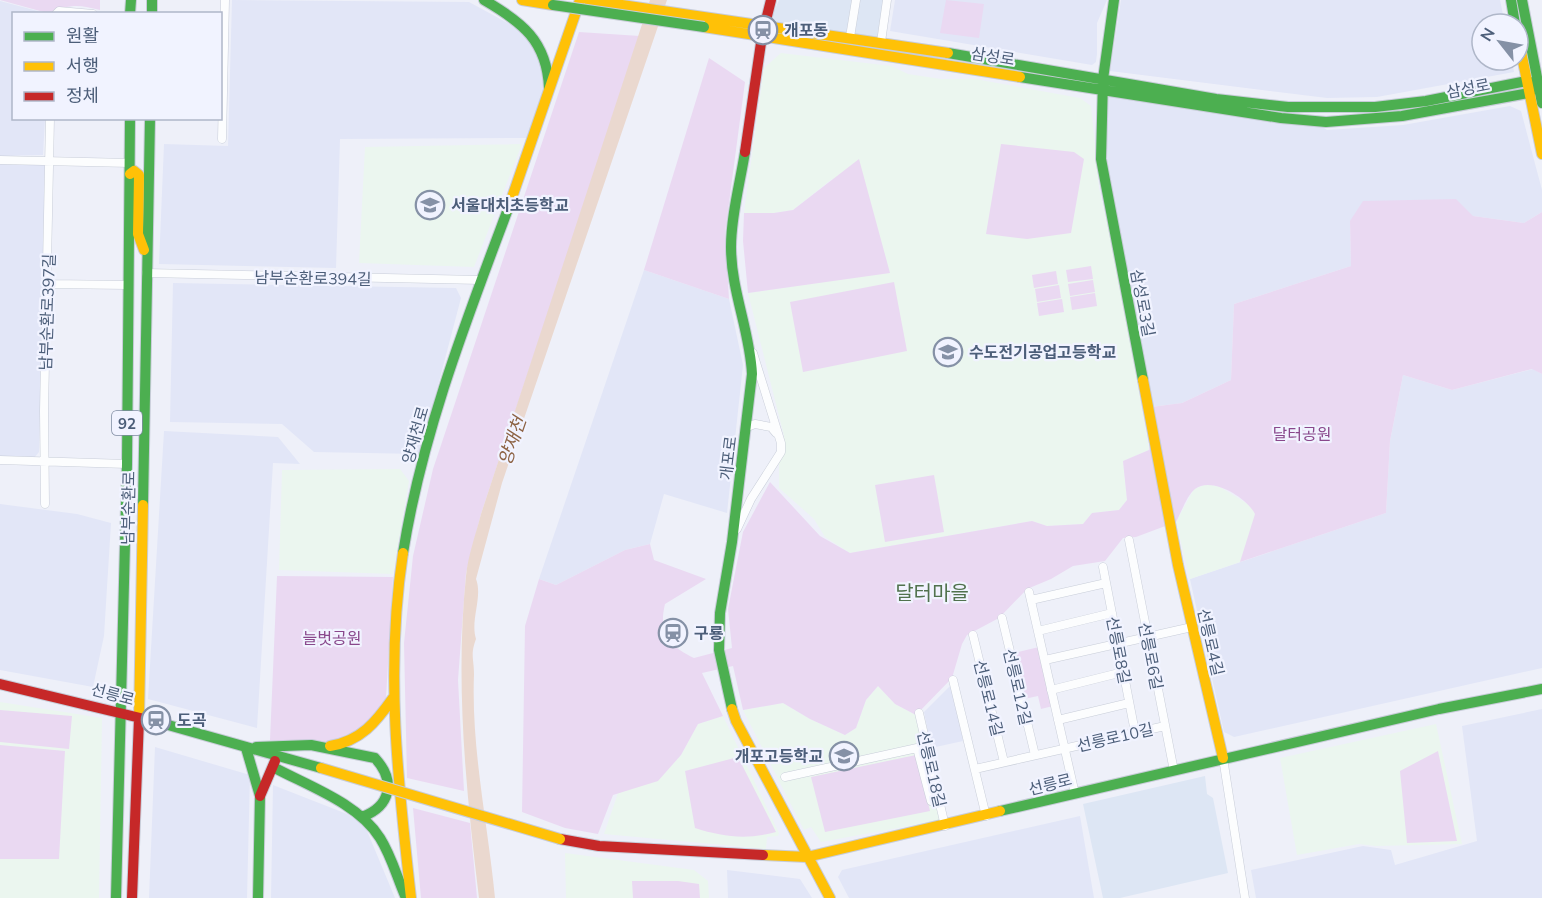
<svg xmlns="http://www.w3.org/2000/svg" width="1542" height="898" viewBox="0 0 1542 898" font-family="Mulish,'Noto Sans KR',sans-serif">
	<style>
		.residential { fill: #e2e6f7 }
		.commercial { fill: #dde6f4 }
		.education { fill: #ebf6ef }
		.green { fill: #ead9f2 }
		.water { fill: #ead8cf }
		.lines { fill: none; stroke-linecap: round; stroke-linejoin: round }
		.street-casing { stroke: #c9ced9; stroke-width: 9 }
		.fast-casing { stroke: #c7ccd8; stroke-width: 12 }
		.slow-casing { stroke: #c7ccd8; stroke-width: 12 }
		.jam-casing { stroke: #c7ccd8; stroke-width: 12 }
		.street { stroke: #fcfdfe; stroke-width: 8 }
		.fast { stroke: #4caf50; stroke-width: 10 }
		.slow { stroke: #ffc107; stroke-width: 10 }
		.jam { stroke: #c62828; stroke-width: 10 }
		.fast-bridge-casing { stroke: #c7ccd8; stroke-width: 12; stroke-linecap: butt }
		.slow-bridge-casing { stroke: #c7ccd8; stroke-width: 12; stroke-linecap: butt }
		.fast-bridge { stroke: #4caf50; stroke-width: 10 }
		.slow-bridge { stroke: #ffc107; stroke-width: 10 }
		.labels { text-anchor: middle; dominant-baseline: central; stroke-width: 4.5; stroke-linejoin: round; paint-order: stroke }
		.shield { fill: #f1f3ff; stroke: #7e8ba1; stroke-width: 1.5 }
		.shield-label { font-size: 15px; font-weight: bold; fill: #4c5e79 }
		.poi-label { font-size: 16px; font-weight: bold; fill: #4c5e79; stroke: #f1f3ff; text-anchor: start }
		.street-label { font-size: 16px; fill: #4c5e79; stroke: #f1f3ff }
		.park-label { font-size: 16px; fill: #89488c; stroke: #f1f3ff }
		.water-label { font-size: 18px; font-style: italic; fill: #8d6344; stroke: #f1f3ff }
		.quarter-label { font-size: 20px; fill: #51724e; stroke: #f1f3ff }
	</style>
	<rect width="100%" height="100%" fill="#eef0f9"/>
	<path class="residential" d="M232,0L469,2L526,33L537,50L544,76L543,97L529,138L340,139L336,268L159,264L164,144L228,146Z
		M895,0H1107L1097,23V54L1096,62L1092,65L890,31Z
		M1121,0H1500L1505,24H1482V60H1512L1514,72L1377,97L1327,98L1110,71Z
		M0,1L45,13L14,14V118L45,119L43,155L0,156Z
		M1103,86L1313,121L1327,130L1403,125L1510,106L1521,111L1542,190V212L1524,223L1473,216L1350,221L1351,266L1234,304L1231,380L1182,403L1151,407L1106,187Z
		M0,163L46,165L39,452L34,458H0Z
		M644,270L729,299L743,365L727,513L664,494L650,544L625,550L556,585L539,579Z
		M173,283L456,288L461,298L420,454L314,452L282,424L170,422Z
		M1533,369L1542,374V668L1234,737L1224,732L1190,579L1386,513L1390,441L1403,375L1452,390Z
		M164,431L278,437L300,464L273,463L257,728L148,699Z
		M0,504L77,514L111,523L104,636L93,687L0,670Z
		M952,684L963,741L931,748L924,712Z
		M1542,709V898H1256L1251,870L1363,846L1391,850L1395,865L1477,841L1462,726Z
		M155,747L250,775L247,898H149Z
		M273,785L347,814L365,826L395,898H271Z
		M1080,816L1094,898H849L838,877L842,870Z
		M727,870L800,879L812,898H728Z"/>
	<path class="commercial" d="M779,0H886L879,38L769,23Z
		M1205,776L1207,794L1213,798L1228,873L1120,898H1103L1083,804Z"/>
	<path class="education" d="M781,53L891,66L908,74L941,79H975L1080,98L1091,106L1099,188L1117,265L1149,450L1123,461L1127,500L1119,510L1092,513L1083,524L1047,526L1032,521L850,553L825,537L814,519L779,488V460L784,436L748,293L890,272L832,179L793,210L774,213H744L764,68Z
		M522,144L474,267L359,263L365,147Z
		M400,469L409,481L393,574L279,570L282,470Z
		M1207,484L1220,487L1251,506L1255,514L1253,526L1240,562L1190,579L1176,522L1194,489Z
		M878,686L895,704L916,715L925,765L942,820L821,842L811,827L804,830L743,710L783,703L810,719L845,735L856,728L866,700Z
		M0,702L102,718L99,898H0Z
		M723,716L779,833L778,836L767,837L766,849L604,834L618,793L658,780L681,755L698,724Z
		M1436,724L1462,844L1376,846L1359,844L1297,855L1280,758Z
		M565,853L694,870L708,881L709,898H566Z"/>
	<path class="green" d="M0,0H100V10C81,5 68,3 51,14Z
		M946,0L984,4L979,38L940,33Z
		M579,32L640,36L481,514L466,573L458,680L464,791L407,778L404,643L413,556L433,469Z
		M709,58L745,82L725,233L729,299L644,270Z
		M1001,144L1074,152L1084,159L1071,233L1027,239L986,234Z
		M859,159L890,273L748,293L743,241L744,213H774L793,210Z
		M1456,199L1473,216L1524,223L1542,212V374L1532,369L1452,390L1403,375L1390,441L1386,513L1240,562L1255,514C1247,498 1212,476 1195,489C1187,495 1181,513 1176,522L1136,537L1123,538L1105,561L1073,566L1051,579L1027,589L999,618L967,635L962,644L952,678L916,715L895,704L878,686L866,700L856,728L845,735L810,719L783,703L743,710L733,666L702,673L723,716L698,724L681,755L658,781L613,795L598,834L565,828L522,812L525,626L539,579L556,585L625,550L650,544L654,560L706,579L665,604C658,633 669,646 694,658L732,648L728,609L743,532L770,482L820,536L850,553L1032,521L1047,526L1083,524L1092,513L1119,510L1127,500L1123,461L1149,450L1153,434L1151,407L1182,403L1231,380L1234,304L1351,266L1350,221L1363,201Z
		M1091,266L1093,279L1068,282L1066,270Z
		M1056,271L1058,284L1034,288L1032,275Z
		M1093,280L1095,292L1070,296L1068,284Z
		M894,282L907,351L803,372L790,302Z
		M1059,285L1061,298L1037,302L1035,289Z
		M1095,293L1097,306L1072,310L1070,297Z
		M1062,299L1064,312L1039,316L1037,303Z
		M934,475L944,532L885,542L875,485Z
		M277,576L393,577L386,698L378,716L338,746L270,740Z
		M1039,647L1053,706L1041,709L1038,696L1024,699L1014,653Z
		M0,710L72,716L69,749L0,742Z
		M0,745L65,751L59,859H0Z
		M1438,751L1457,841L1407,843L1400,771Z
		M916,755L930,811L825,832L811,777Z
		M738,757L776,832C747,840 723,837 695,828L685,771Z
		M413,808L470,823L477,898H421Z
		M632,881H678L699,884L700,898H633Z"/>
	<path class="water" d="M650,0H667L502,483L476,579C483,597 470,620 476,639C470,655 474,659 474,674C471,749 488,824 495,898H479C466,791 455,683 466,576C468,555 476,534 481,514Z"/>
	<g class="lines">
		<g class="street-casing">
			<path id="street" d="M56,14L59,11L93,14
				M850,37L856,0
				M881,42L887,0
				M222,139L225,0
				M0,160L130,163
				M146,273L481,280
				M49,284L128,285
				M747,427L755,424L771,427L776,433
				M0,460L127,464
				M45,504L44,411L50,118
				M737,529L751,499L781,452V443L753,353
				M1129,540L1174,771
				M1103,567L1135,732
				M1029,592L1075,794
				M1031,600L1106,583
				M1002,618L1035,755
				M1038,631L1112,613
				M973,635L1004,762
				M1045,660L1192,627
				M953,680L986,816
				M1051,690L1123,672
				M919,713L945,826
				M1058,720L1129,703
				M1223,758L1245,898
				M975,769L1165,726
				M785,777L917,748L931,801L936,800"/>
		</g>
		<g class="fast-casing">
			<path id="fast" d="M152,0V14
				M484,0C522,22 547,41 549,88
				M1114,0L1103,79L1101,159L1143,380
				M1511,0L1515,24
				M1522,0L1542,103
				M130,14L131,0
				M948,53L1216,99L1288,107H1375L1426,101L1527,81L1532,83
				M1020,77L1281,118L1326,122L1402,116L1529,93L1536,87
				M143,505L150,118
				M403,553C422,434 466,321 508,209
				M732,709L719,650L720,613L732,542L752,374C750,331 731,291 731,247C731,216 740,183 745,152
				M161,723L321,768
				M256,747L311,745L375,758C396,781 391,806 362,817
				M246,748L260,796L258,898
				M273,767C308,786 358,803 380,838C392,857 397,878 406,898
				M1000,811L1439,709L1542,689
				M116,898L127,464L130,118"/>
		</g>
		<g class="slow-casing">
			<path id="slow" d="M522,0L553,5
				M588,0L948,53
				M704,27L1020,77
				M1518,37L1542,154
				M130,174L134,171L139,175L138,234L144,250
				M508,209L580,0
				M1143,380L1178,565L1223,758
				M403,553C385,668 398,784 411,898
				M732,709L736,721L830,898
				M139,719L143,505
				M330,746C361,741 376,722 393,698
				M763,855L807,857L1000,811"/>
		</g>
		<g class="jam-casing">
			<path id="jam" d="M745,152L762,36L771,0
				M0,684L161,723
				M260,796L275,761
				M560,839L599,846L763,855
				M132,898L139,719"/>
		</g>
		<use href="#street" class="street"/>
		<use href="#fast" class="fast"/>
		<use href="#slow" class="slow"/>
		<use href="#jam" class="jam"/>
		<g class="fast-bridge-casing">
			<path id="fast-bridge" d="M553,5L704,27"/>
		</g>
		<g class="slow-bridge-casing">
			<path id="slow-bridge" d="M321,768L560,839"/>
		</g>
		<use href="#fast-bridge" class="fast-bridge"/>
		<use href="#slow-bridge" class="slow-bridge"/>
	</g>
	<defs>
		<g id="station-ring" transform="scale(1.5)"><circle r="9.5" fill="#f1f3ff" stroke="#8591a6" stroke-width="1.5"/><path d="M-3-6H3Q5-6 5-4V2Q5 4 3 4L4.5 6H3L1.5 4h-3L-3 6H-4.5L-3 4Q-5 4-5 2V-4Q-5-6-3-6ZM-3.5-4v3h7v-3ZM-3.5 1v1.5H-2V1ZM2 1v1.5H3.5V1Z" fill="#8591a6"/></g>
		<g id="school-ring" transform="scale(1.5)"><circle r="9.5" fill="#f1f3ff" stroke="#8591a6" stroke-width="1.5"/><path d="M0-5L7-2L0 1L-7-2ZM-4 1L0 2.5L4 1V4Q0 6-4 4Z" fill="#8591a6"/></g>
	</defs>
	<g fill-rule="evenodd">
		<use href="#station-ring" x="763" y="30"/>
		<use href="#school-ring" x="430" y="205"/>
		<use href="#school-ring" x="948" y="352"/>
		<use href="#station-ring" x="673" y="633"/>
		<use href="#station-ring" x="156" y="720"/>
		<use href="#school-ring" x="844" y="756"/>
	</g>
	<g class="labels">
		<rect class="shield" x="112" y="411" width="30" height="24" rx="4.5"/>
		<g class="shield-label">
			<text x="127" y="423">92</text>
		</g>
		<g class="poi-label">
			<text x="784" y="30">개포동</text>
			<text x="451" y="205">서울대치초등학교</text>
			<text x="969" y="352">수도전기공업고등학교</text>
			<text x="694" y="633">구룡</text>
			<text x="177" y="720">도곡</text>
			<text x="823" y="756" text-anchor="end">개포고등학교</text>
		</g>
		<g class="street-label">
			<text transform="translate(993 56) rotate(9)">삼성로</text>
			<text transform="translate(1468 88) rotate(-11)">삼성로</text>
			<text transform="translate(313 278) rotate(1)">남부순환로394길</text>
			<text transform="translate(1143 303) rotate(79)">삼성로3길</text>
			<text transform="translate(47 312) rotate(-88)">남부순환로397길</text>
			<text transform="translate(415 435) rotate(-74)">양재천로</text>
			<text transform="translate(728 458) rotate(-83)">개포로</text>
			<text transform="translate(128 508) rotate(-89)">남부순환로</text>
			<text transform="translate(1211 642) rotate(77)">선릉로4길</text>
			<text transform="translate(1119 650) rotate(79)">선릉로8길</text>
			<text transform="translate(1151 656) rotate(79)">선릉로6길</text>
			<text transform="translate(1018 687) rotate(77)">선릉로12길</text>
			<text transform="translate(113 694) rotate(15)">선릉로</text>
			<text transform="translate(989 698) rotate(76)">선릉로14길</text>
			<text transform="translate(1115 737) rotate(-13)">선릉로10길</text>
			<text transform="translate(932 769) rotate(77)">선릉로18길</text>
			<text transform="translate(1050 784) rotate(-14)">선릉로</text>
		</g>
		<g class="park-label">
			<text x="1302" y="434">달터공원</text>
			<text x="332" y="638">늘벗공원</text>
		</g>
		<g class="water-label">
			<text transform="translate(512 441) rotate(-71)">양재천</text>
		</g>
		<g class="quarter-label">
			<text x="932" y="592">달터마을</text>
		</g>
	</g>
	<rect x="12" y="12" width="210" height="108" fill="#f1f3ff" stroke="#afb7c9" stroke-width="1.5"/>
	<rect x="24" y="32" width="30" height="9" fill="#4caf50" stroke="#afb7c9" stroke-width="1.5"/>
	<text x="66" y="42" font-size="18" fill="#4c5e79">원활</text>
	<rect x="24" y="62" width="30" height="9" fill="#ffc107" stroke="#afb7c9" stroke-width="1.5"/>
	<text x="66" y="72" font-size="18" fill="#4c5e79">서행</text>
	<rect x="24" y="92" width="30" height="9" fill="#c62828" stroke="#afb7c9" stroke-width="1.5"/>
	<text x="66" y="102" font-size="18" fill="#4c5e79">정체</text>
	<g transform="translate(1500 42) rotate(301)"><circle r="28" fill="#f1f3ff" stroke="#afb7c9" stroke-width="1.5"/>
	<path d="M0-4.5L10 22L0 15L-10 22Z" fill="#8591a6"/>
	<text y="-9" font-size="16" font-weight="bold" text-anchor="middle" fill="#4c5e79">N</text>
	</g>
</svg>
